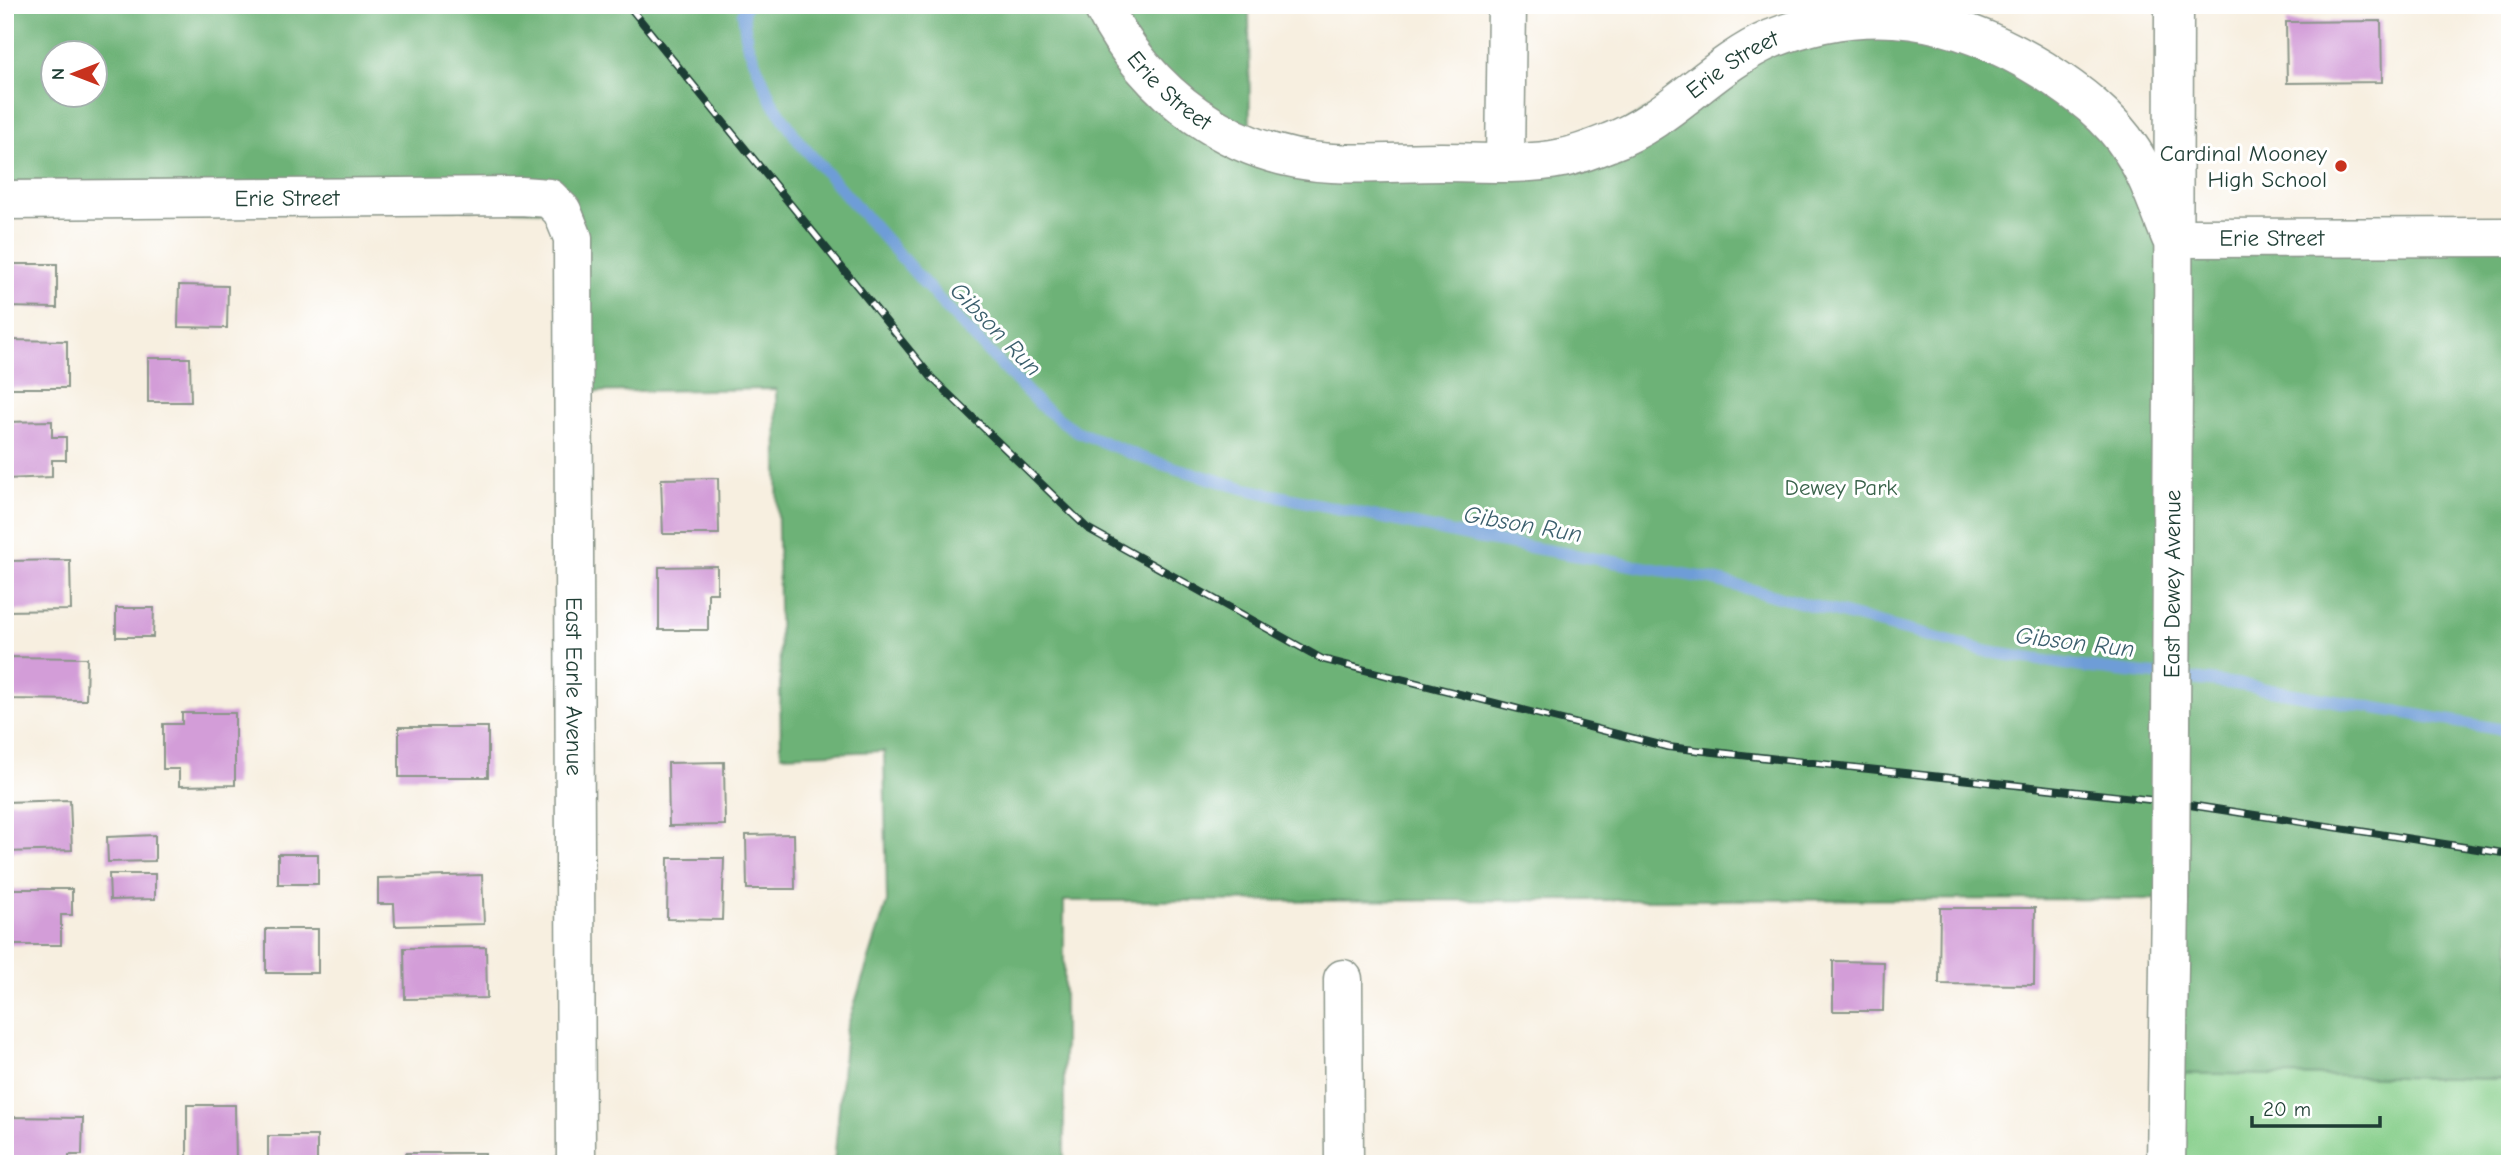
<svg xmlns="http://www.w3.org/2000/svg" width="2515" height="1169" viewBox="0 0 2515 1169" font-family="'Comic Neue',sans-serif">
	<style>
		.green { fill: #87cf8b; stroke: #538660; stroke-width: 2 }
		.forest { fill: #6db277; stroke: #467856; stroke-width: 2; fill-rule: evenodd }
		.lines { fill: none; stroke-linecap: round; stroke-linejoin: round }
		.stream { stroke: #6e9dd7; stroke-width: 12 }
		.building { fill: #d39dd8 }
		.minor-casing { stroke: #8b968a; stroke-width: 41 }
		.tertiary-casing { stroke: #8b968a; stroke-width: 41 }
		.minor { stroke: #fff; stroke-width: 38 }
		.tertiary { stroke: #fff; stroke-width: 38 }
		.rail-casing { stroke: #1f3d34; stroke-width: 8 }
		.rail { stroke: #fff; stroke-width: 5; stroke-dasharray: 16; stroke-linecap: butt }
		.tertiary-bridge-casing { stroke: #8b968a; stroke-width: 41; stroke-linecap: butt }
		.tertiary-bridge { stroke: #fff; stroke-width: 38 }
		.poi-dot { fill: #c8321e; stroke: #fff; stroke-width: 2.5 }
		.labels { text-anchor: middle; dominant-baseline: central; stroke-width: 6; stroke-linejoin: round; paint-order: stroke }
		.street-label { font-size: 23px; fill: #1f3d34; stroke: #fff }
		.poi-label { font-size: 23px; fill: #1f3d34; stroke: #fff; text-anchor: end }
		.park-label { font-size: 23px; fill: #39624a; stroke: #fff }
		.water-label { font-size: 24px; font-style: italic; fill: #3b5f6d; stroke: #fff }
	</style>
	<rect width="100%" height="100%" fill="#fff"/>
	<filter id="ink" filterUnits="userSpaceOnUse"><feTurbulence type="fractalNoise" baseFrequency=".0143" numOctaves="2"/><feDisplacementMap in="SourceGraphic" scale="14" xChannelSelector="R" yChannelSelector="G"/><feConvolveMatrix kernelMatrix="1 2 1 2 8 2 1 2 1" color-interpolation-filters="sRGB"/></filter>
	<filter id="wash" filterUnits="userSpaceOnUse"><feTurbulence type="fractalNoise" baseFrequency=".00686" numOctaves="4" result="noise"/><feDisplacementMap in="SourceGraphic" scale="28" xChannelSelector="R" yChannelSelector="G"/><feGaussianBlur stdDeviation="1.57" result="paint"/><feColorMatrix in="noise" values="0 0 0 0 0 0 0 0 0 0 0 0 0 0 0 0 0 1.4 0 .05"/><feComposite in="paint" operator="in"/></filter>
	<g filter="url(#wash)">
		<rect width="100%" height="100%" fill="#f7efe0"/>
		<path class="green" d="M2167,1073L2510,1079V1164H2166Z"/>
		<path class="forest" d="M5,5H1249L1250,145L1561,158L1731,62L1862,16L2077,91L2172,238L2510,237V1079L2167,1073L2170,899L1064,901V1164H834L846,1031L887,902L884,751L781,755L776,389L573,392L562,211L5,200ZM52,52H94V94H52Z"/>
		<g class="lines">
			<path class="stream" d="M746,5L743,13L747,43L771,100L800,143L949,311L1040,405L1076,431L1145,459L1246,489L1477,538L1711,579L1989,652L2083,667L2236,684L2510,731"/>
		</g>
		<g id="blocks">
			<path class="building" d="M2381,21L2382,82L2287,83L2286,22Z
				M5,264H57V308L5,307Z
				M179,285L228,286L227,328L178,327Z
				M5,340L67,341V388H5Z
				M148,358H190L191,402H148Z
				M52,421V437H66V460H52V477L5,479V422Z
				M718,478L719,534H663L661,479Z
				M70,560L71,610L5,611V561Z
				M717,566V593H708V630H659V567Z
				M116,608H154L153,637H116Z
				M5,657L87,658L86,700L5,699Z
				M182,713H235V785L179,786V769H163V724H182Z
				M399,727H488V777H399Z
				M724,762L725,825L669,826L668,763Z
				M70,800L72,850L5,852V802Z
				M794,834L795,889H747L746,835Z
				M155,835V861L108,862L107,837Z
				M278,854H318V884H278Z
				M668,858H724L722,920L667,919Z
				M109,874H155V899L110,900Z
				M482,875L484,924L395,926L394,904H378V878Z
				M5,889H72V915H61V945H5Z
				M1940,908H2035L2034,985L1939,984Z
				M266,929H318V973H266Z
				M486,947L487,998L405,999L404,948Z
				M1833,961L1884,962L1883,1011H1833Z
				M187,1105H235L236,1164H187Z
				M5,1117L83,1118L82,1155H69V1164H5Z
				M268,1136H317V1164H268Z
				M406,1153H485V1164H406Z"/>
		</g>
	</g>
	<g filter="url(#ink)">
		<use href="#blocks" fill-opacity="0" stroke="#8b968a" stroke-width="2"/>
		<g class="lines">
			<g class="minor-casing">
				<g id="minor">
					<path id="s1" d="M1102,5C1147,94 1231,158 1332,163C1368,165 1405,162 1441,162C1480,162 1524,166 1562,158C1578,155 1595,148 1610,142C1670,120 1713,64 1771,39C1869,0 1956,16 2043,70C2077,92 2110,116 2132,151C2149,177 2159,209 2171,238L2510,237"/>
					<path d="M1505,161L1507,5"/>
					<path id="s2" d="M5,200L521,196L549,198L562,211L573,238L576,1164"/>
					<path d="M1343,979L1344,1164"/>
				</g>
			</g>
			<g class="tertiary-casing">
				<path id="tertiary" d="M2173,379L2174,5
					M2166,1164L2170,899"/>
			</g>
			<use href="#minor" class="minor"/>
			<use href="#tertiary" class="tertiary"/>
			<g class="rail-casing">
				<path id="rail" d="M628,5L932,378L1087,528L1322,659L1668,747L2170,802L2510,854"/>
			</g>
			<use href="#rail" class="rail"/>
			<g class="tertiary-bridge-casing">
				<g id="tertiary-bridge">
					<path id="s3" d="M2170,899L2173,379"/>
				</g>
			</g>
			<use href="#tertiary-bridge" class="tertiary-bridge"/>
		</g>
	</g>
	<circle class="poi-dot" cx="2341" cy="166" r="7"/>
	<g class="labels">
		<g class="street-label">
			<text stroke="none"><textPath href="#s1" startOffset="719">Erie Street</textPath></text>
			<text stroke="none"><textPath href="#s1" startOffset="110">Erie Street</textPath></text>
			<text stroke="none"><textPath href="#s2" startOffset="282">Erie Street</textPath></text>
			<text stroke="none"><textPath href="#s1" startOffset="1368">Erie Street</textPath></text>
			<text stroke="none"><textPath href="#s3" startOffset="315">East Dewey Avenue</textPath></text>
			<text stroke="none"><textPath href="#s2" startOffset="1040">East Earle Avenue</textPath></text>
		</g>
		<g class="poi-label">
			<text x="2327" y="153">Cardinal Mooney<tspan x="2327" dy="26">High School</tspan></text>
		</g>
		<g class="park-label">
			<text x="1841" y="487">Dewey Park</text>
		</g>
		<g class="water-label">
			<text transform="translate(996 329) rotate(46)">Gibson Run</text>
			<text transform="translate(1523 524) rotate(10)">Gibson Run</text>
			<text transform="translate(2075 642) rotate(7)">Gibson Run</text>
		</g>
	</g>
	<rect width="2515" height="1169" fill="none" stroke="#fff" stroke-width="28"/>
	<g transform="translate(74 74) rotate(270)"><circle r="33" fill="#ffffff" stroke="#a5b1ae" stroke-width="2"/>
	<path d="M0-5L12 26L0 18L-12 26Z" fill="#c8321e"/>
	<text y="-10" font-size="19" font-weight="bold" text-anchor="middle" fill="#1f3d34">N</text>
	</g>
	<path d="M2252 1116v10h128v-10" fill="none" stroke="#1f3d34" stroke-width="3.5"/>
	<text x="2263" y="1116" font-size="21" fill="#1f3d34" stroke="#ffffff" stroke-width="5" paint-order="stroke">20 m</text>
</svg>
